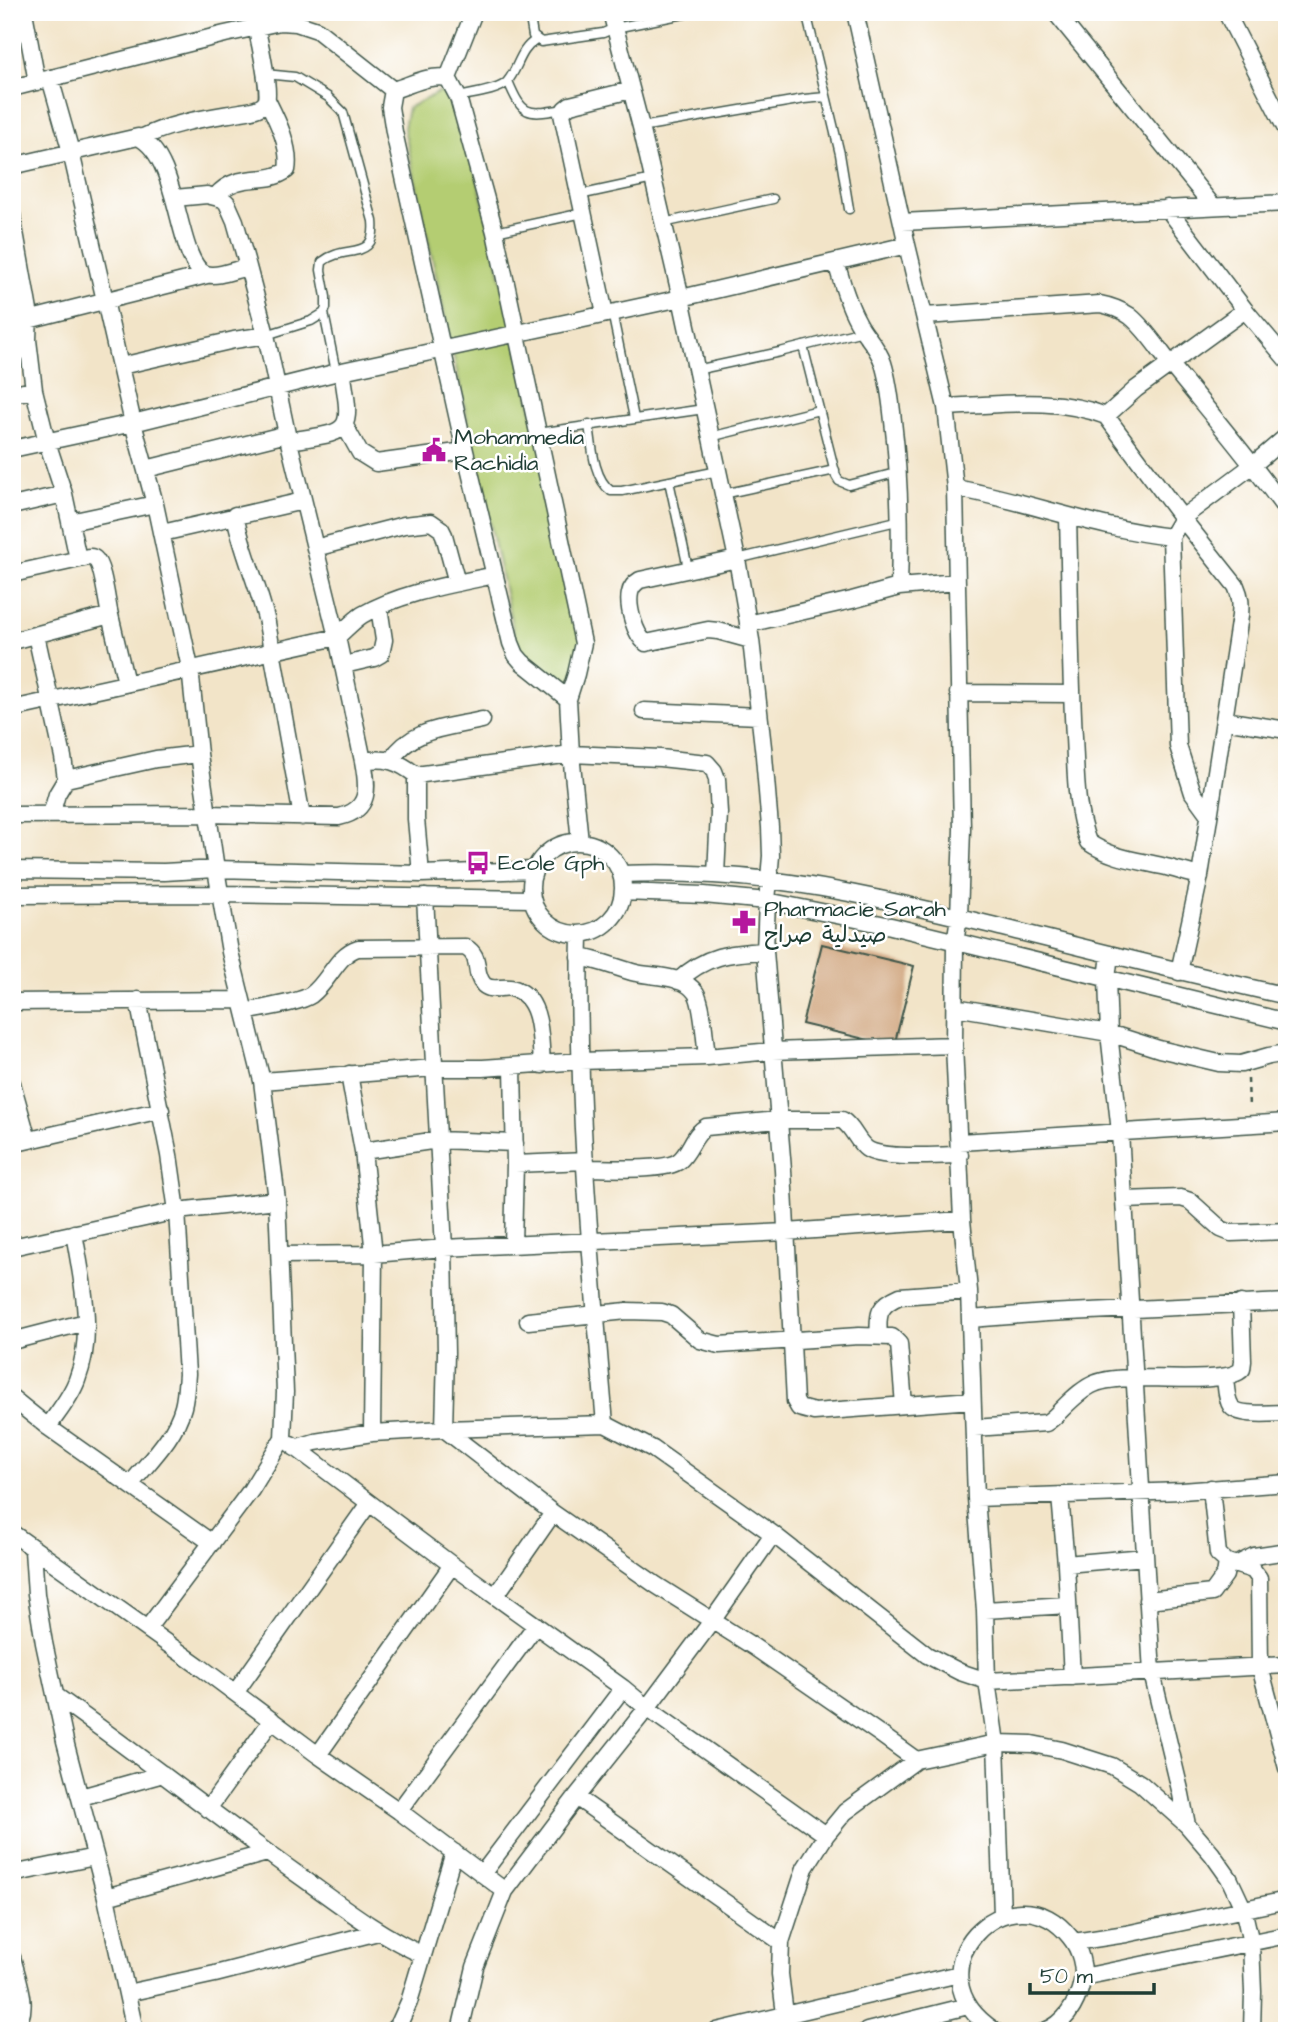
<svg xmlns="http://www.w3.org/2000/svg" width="1299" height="2043" viewBox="0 0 1299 2043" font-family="'Architects Daughter','Playpen Sans Arabic',sans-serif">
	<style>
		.green { fill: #b4cd72; stroke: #6a8553; stroke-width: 2 }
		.building { fill: #d3ab86 }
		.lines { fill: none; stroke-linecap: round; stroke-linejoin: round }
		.service-casing { stroke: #3f564a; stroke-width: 11 }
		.minor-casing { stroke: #3f564a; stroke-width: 19 }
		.path { stroke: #3f564a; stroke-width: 2.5; stroke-dasharray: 5 5; stroke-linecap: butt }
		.service { stroke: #fff; stroke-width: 8 }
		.minor { stroke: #fff; stroke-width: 16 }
		.labels { text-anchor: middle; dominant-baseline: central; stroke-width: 5; stroke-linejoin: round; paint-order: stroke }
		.poi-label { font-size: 23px; fill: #1f3d34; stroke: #fff; text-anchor: start }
	</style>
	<rect width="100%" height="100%" fill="#fff"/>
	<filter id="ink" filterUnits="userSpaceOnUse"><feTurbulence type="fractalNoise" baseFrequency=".0143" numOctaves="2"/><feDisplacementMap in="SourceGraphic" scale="14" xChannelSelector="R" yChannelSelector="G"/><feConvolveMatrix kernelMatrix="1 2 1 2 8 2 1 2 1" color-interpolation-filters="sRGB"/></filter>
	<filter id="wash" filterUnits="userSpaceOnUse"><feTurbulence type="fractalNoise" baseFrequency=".00686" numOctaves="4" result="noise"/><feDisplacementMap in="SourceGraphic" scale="28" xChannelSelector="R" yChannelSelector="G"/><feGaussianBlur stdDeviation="1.57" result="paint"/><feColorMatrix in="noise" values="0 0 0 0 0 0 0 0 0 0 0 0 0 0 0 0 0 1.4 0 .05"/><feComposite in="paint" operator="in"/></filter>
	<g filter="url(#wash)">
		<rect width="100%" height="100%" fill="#f2e4c8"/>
		<path class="green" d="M439,92L458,96L589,651L571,694L518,652L404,128L408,108Z"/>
		<g id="blocks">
			<path class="building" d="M822,944L914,966L894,1046L802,1024Z"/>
		</g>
	</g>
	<g filter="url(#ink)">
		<use href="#blocks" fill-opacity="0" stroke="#3f564a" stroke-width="2"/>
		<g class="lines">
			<g class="service-casing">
				<path id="service" d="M529,12L533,36L541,42L603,33L615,28L694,12
					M806,12L840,154L849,209
					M265,74L295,77L328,97L343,112L373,221C377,263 345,243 322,262L321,270L326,297V308L324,313L311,321L266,335
					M508,81C523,117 527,115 564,109
					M458,97C471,94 499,91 507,82C519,68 519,50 536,40
					M641,127L804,99L826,97
					M579,195L653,179
					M663,223L773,199
					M495,232L583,213
					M612,312L634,418
					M324,313L336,372
					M803,346L836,476L839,481L849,485L899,472
					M696,370L780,352L863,331
					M589,424C592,445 593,478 611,491H622L718,471
					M538,433L704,409
					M710,437L819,410
					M669,481L688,568
					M723,494L835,470
					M737,559L901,520"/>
			</g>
			<g class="minor-casing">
				<path id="minor" d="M24,12L37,82
					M474,12L448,78L458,97L495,232L583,643L576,674L568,699L571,754L580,841
					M611,12L641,127L681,298L737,559L751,640L764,756L770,827L771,856L767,901L765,951L783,1170L795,1401L799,1408L814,1412L972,1400
					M855,12L907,245L946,407L955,488L962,829L959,917L955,943L954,1045L962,1220L969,1291L976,1498L985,1610L987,1681L996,1743L1002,1915
					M1055,12L1212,205
					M1226,12L1287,131
					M50,78L71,152L133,423L155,504L190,668L199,754L216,869L230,952L262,1081L277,1200L285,1392L283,1438L251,1490L147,1629
					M12,88L225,34L280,22L296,23L317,30L393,90
					M393,90L390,107L394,132L465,451L511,643L516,655L522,662L568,699
					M393,90C411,85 429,74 448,78
					M141,138C173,122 207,118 241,112C249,111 262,109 266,102C271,93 259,39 256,26
					M12,166L138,137C181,157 176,264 206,274C217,278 236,269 248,267L266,335L287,434L337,637L363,761C386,757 398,761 416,775
					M216,196C238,170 266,186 287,170C291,147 277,120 267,100
					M175,198L207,195L223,199L227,203L235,221L248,267
					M12,215L29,311L28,340L34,390L47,442L64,494L78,559
					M902,222L1287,203
					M836,262C842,283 848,304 858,322C866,338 877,345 883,363C889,382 891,402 893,421C900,479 901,529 899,587
					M1245,310L1287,360
					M605,314L562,114L565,109L570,105L631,90
					M925,316L1100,304C1111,306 1121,310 1130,316C1147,330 1158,349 1172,366C1211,414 1251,461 1287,511
					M12,324L207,275
					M121,366L234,340L266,335
					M12,394L34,390
					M946,407C1001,405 1054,396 1106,416L1182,518L1236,586C1241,597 1241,604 1240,616L1200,876L1179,972
					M1106,416L1136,389L1245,310L1167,208
					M345,426L360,453L376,463L465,451
					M289,441C351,431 353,436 342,371
					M12,449L133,423L342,371L681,298L907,245
					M146,469L287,434
					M955,488C1028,501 1097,529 1171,537
					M12,506L64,494
					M235,515C242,552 259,586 267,623L302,817
					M1068,517C1070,591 1070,664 1074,737C1076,772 1075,809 1088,842C1111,858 1136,860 1162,866C1175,869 1187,873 1200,876
					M70,522L155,504
					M162,533L303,501
					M315,548L404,525L431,522L441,529L444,535L457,583
					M737,559L640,580C635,583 631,587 630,593C627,607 635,635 646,643L708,630L718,631L751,640
					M12,574L84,558C88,557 92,556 95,559C103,565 107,604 110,615L12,641
					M110,615L126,683
					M748,624L852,600L899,587L957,582
					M36,635L63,757L66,779L156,759L199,754
					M344,665L374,658L381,654L384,640L379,607
					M958,693L1071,694
					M12,709L337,637C345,630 353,621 362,615C399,593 453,584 495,575
					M644,711L759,716
					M1224,720L1287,730
					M391,760C412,728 447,728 482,720
					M12,815L207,814L339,817C371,810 368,787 363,761
					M51,815L57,794L66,779
					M1209,815L1193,793L1178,746L1171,537L1182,518L1253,465L1287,436
					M531 888a46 46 0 1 1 92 0a46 46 0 1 1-92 0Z
					M12,870L164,872L216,869L421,874L534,870
					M421,874L416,819V775L571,754L660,758L707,763L714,771L717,779L719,813L716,875
					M621,874C670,872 720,874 769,880C850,890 929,910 1008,929C1101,952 1193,975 1287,996
					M623,892L704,895L767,901L891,926L1287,1022
					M12,895L220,894L531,899
					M425,897L444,1248L446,1353L444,1429L553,1513L656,1585L754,1647L880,1734L916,1760
					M580,934C576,1097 591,1261 605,1424
					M1110,954L1107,979L1109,1033L1120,1132L1152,1673L1181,1794L1187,1825
					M579,957C599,960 617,968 636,973C655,977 684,975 696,993C703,1004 705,1042 707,1057
					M678,981C705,955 730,953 765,951
					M12,1002L242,1000
					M955,1007L1109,1033L1159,1049L1219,1063L1241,1064L1269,1056L1287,1053
					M245,1012C262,1008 299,1003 311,995C330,981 336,955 358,948L465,947C483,957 472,972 484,985C492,992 502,986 511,988C543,995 540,1040 542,1065
					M513,1067L515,1164L513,1245
					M349,1074L363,1151L374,1254L372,1433
					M262,1081L434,1068H483L581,1061L707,1057L772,1051L954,1045
					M12,1083L28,1140
					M959,1142L1287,1122
					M12,1144L161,1110
					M363,1151L438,1140L515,1143
					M515,1164L586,1161
					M586,1168C606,1168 665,1172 679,1161C691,1151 693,1134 706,1127L778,1120H842C854,1128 856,1141 867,1149C883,1160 939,1155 960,1155
					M1124,1200L1181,1198L1190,1201L1221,1229L1231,1233L1287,1231
					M12,1247L177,1211L277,1200
					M280,1255L374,1254L444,1248L786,1232L962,1220
					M970,1319L1047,1313L1287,1302
					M528,1321L627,1311L662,1312L671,1315L700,1340L719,1345L859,1336L892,1337L899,1344L904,1405
					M879,1336C877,1313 879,1305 900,1296L969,1291
					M12,1341L86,1322
					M1225,1378C1226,1386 1226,1399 1231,1406C1238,1417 1274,1413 1287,1413
					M12,1398L48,1427L212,1543
					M48,1427C58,1412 71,1397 77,1380C95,1334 82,1280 74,1233
					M974,1428L1046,1423C1053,1419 1057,1414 1062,1409C1089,1382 1097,1379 1135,1378C1156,1377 1230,1384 1242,1369L1243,1361L1241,1303
					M291,1444L452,1565L623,1688L647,1708L826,1835
					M295,1448L315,1442L372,1433L444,1429L605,1424L653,1449L773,1534L927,1655L960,1672L987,1681L1287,1665
					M130,1485C149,1461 175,1437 183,1407C186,1396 186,1385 187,1374L177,1211L169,1155L138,1000
					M1211,1488L1218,1554L1227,1562L1253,1570L1259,1578L1260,1667L1287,1768
					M1060,1496L1066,1564
					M976,1498L1182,1491L1287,1483
					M12,1533L199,1666L318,1755L399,1811L505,1891
					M33,1550L36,1594L44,1643L65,1741L106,1897L135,2031
					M1236,1565L1254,1556L1287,1551
					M496,1595L553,1513
					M1147,1600L1212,1593L1225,1575L1227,1562
					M985,1610L1068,1605
					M1072,1677L1066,1564L1145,1557
					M235,1693L369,1503
					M56,1696C138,1754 216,1816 297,1874C338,1903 377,1934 423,1955
					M318,1755L452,1565
					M81,1797L163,1774
					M576,1797L781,1942
					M208,1809L272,1720
					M399,1811L536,1625
					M12,1874L95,1857
					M482,1874L623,1688
					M106,1897L267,1853
					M1074,1942L1126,1934L1287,1900
					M12,1957C18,1982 32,2009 13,2031
					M1083,1977L1287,1935
					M127,1993L215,1974L378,1932
					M785,2014L780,1974L781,1942L805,1868L826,1835L845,1812L916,1760L996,1743L1032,1744L1062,1750L1112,1766L1140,1783L1187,1825L1212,1854L1229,1878L1243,1908L1251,1943L1253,1992L1252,2031
					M392,2031L400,2022L409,2002L454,1852
					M460,2031L475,1967L505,1891L576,1797L647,1708L712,1621L773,1534
					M717,2031L959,1974
					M867,2031L968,2006
					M995,2031C903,1971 1011,1863 1070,1937C1080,1949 1085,1967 1082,1982C1077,2003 1066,2023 1045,2031"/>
			</g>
			<path class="path" d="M1248,1079L1249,1108"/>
			<use href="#service" class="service"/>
			<use href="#minor" class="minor"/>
		</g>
	</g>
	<defs>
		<g id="civic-bare" transform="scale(1.89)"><path d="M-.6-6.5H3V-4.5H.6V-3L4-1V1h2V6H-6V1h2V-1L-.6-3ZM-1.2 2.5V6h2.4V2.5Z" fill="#b5179e" stroke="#fff" stroke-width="2.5" paint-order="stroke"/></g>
		<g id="bus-bare" transform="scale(1.89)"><path d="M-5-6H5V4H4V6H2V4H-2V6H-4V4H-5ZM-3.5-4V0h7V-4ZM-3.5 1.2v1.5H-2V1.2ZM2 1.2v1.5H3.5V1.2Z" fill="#b5179e" stroke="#fff" stroke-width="2.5" paint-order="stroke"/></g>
		<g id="pharmacy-bare" transform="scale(1.89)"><path d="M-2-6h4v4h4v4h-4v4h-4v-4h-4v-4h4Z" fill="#b5179e" stroke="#fff" stroke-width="2.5" paint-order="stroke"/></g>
	</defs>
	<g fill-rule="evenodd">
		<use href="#civic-bare" x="434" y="450"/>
		<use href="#bus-bare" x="478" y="863"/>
		<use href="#pharmacy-bare" x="744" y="922"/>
	</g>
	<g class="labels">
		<g class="poi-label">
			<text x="454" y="437">Mohammedia<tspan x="454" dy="26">Rachidia</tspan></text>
			<text x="498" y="863">Ecole Gph</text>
			<text x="764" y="909">Pharmacie Sarah<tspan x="764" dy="26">صيدلية صراح</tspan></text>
		</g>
	</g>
	<rect width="1299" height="2043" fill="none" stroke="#fff" stroke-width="42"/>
	<path d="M1030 1983v10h124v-10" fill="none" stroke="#1f3d34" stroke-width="3.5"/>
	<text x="1040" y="1983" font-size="21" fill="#1f3d34" stroke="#ffffff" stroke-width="5" paint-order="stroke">50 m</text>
</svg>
